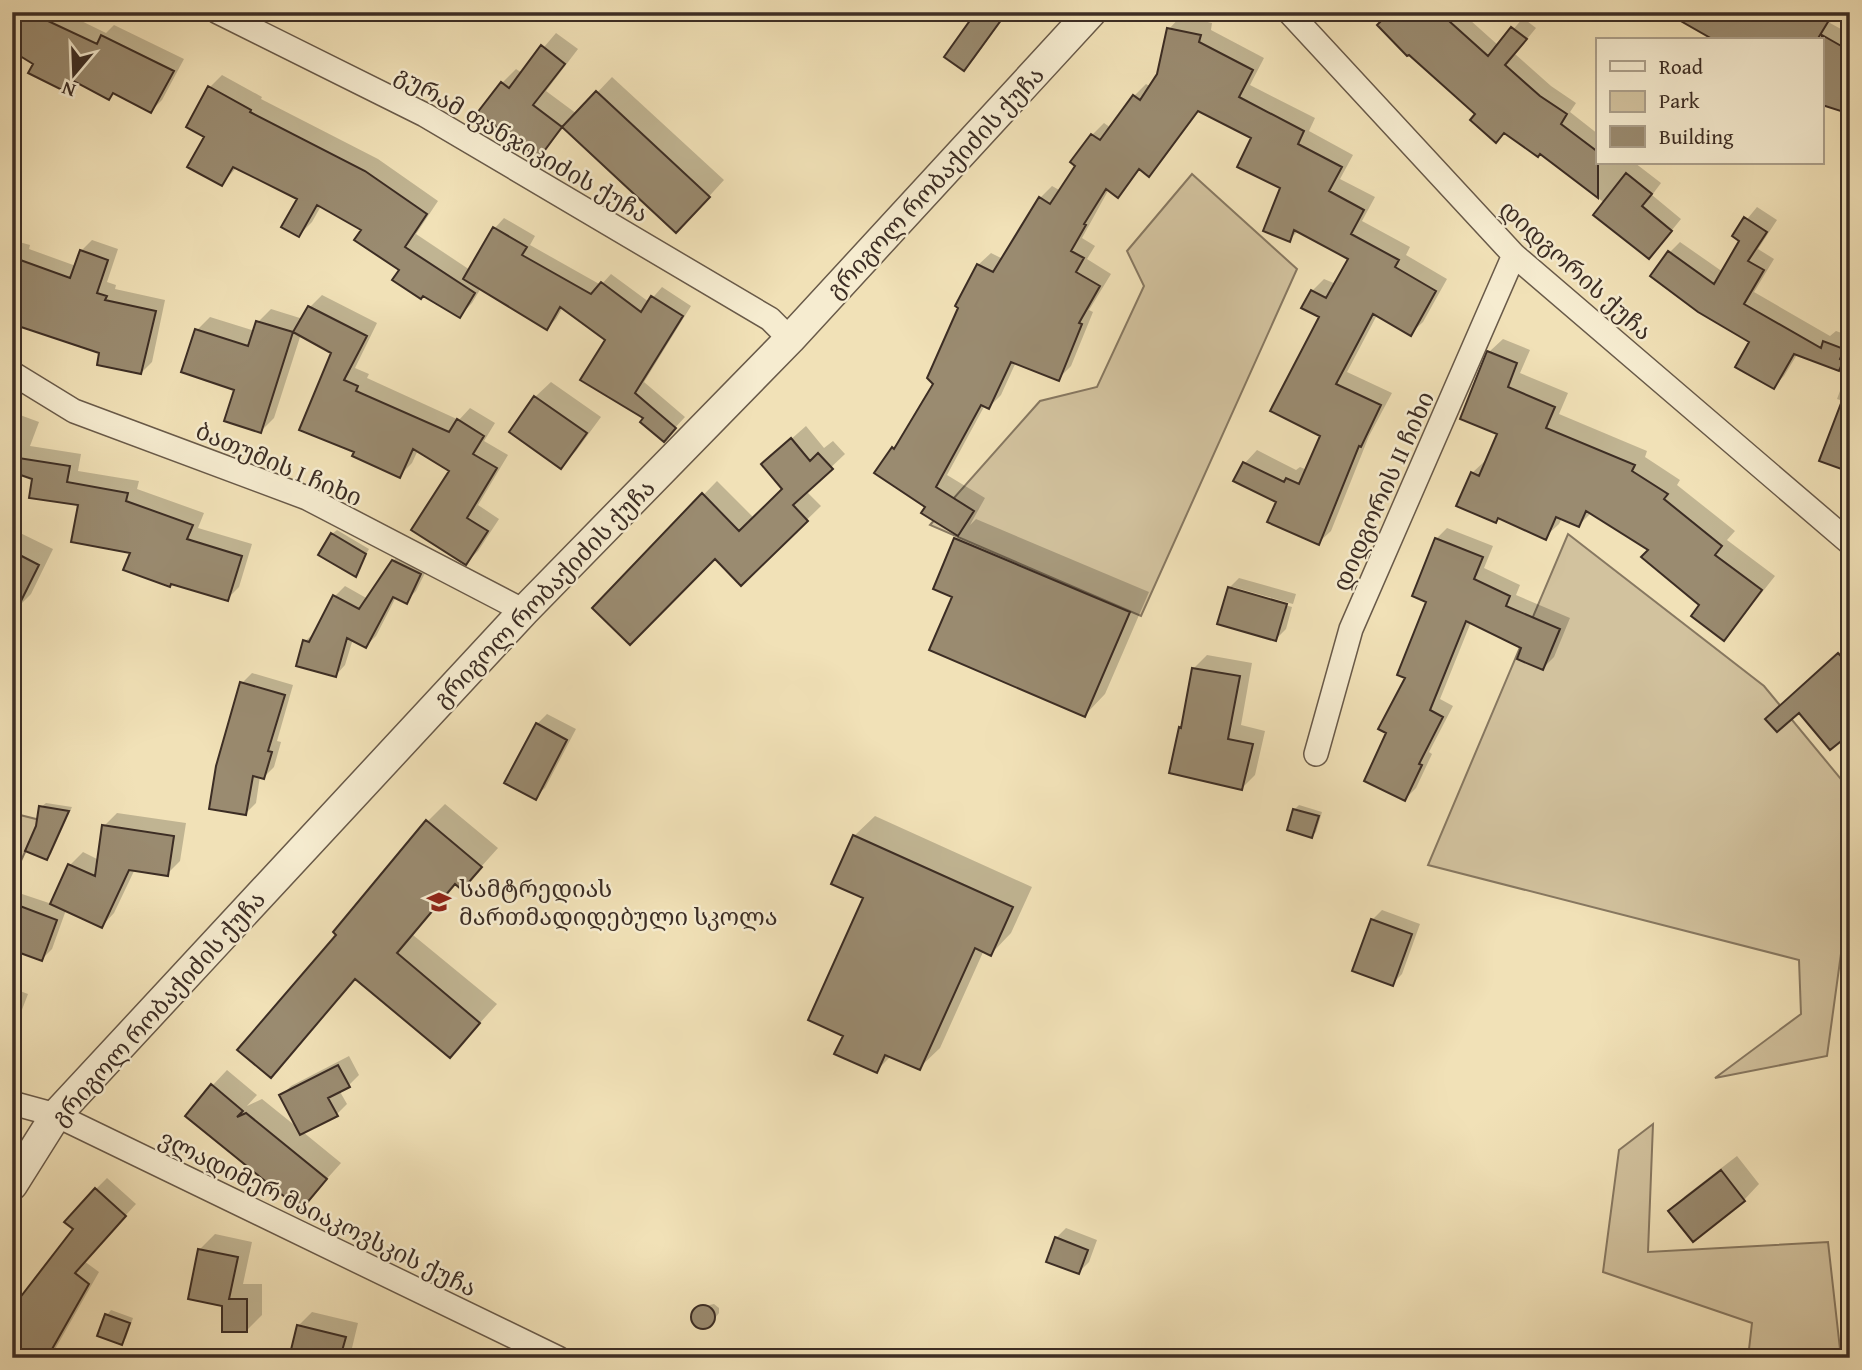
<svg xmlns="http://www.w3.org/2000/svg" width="1862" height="1370" viewBox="0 0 1862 1370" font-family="'Gentium Book Plus','Noto Serif Georgian',serif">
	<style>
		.green { fill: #d2c29e; stroke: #877861; stroke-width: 2 }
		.shadow { fill: #0003 }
		.building { fill: #9a8b70; stroke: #3c2d24; stroke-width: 2 }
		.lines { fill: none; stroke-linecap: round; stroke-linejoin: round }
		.minor-casing { stroke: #695a49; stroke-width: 26 }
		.tertiary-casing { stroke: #695a49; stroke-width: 33 }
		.minor { stroke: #f6ecd0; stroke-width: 23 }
		.tertiary { stroke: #f6ecd0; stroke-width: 30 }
		.labels { text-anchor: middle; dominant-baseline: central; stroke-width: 5; stroke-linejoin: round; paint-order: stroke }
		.street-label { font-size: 24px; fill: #3c2d24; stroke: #f6ecd0 }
		.poi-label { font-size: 24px; fill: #3c2d24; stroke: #f6ecd0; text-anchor: start }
	</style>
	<rect width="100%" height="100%" fill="#f1e1b7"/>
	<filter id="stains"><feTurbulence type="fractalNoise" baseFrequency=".00286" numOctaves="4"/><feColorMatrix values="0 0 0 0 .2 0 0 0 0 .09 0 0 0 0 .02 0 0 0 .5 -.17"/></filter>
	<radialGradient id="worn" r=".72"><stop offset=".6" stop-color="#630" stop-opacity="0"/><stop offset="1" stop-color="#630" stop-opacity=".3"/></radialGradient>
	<path class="green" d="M1192,174L1297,269L1141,616L930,525L1040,401L1097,387L1144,286L1127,251Z
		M1568,534L1764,686L1850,790V888L1827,1056L1715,1078L1801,1014L1799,960L1428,865Z
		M12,813L40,820L12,880Z
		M1653,1124L1648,1252L1828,1242L1841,1358H1748L1752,1323L1603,1272L1619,1150Z"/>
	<path class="shadow" d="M12,12H63L106,33L114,25L184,59L162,100L151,111L115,92L109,98L76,80L66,90Z
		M978,12H1019L1013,18L1007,13L974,59L964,69Z
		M1380,12H1461L1499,46L1523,18L1536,28L1515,54L1551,86L1576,103L1570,112L1598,134V163H1635L1661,183L1652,195L1681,219L1659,246L1540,152L1477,114Z
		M1669,12H1836L1830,23L1850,34L1847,39L1850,40V113L1844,98L1822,85V40H1717Z
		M1181,16L1212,23L1211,30L1264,58L1250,85L1315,118L1309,131L1353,155L1340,179L1375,197L1362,221L1410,247L1406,255L1447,279L1423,322L1410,334L1377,315L1347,372L1392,393L1369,436L1331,531L1318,543L1278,502L1236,480L1245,463L1257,450L1296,470L1300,467L1307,470L1322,436L1321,316L1312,291L1324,279L1336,284L1350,258L1299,230L1289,240L1282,188L1254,138L1200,110L1161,162L1149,174L1141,168L1118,196L1109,189L1082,238L1095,246L1087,259L1111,274L1089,310L1093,312L1071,366L1059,378L1016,362L1001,395L989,407L985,405L947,475L985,498L970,525L976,519L1149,592L1105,694L1085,715L954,596L956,539L960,535L924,512L927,506L893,448L903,438L935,383L978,265L991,253L1003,259L1040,198L1052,186L1061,191L1077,165L1073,162L1092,135L1104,123L1111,128L1134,96L1146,84L1151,87L1159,75L1169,29Z
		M556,33L578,49L546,91L577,114L612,77L724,180L692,215L564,127L539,156L502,83L516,69L522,73Z
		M222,75L262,97L261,99L378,159L438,201L416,234L470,270L495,228L504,218L535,236L530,245L601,285L611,274L649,302L662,287L691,306L644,382L685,417L673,430L645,418L607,340L563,307L556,319L547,328L481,288L472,303L460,316L401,270L364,229L321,206L312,222L299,235V198L237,167L222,184L206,136L210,87Z
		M1757,207L1777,220L1758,249L1774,259L1754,292L1830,336L1836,331L1850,336V356L1838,369L1798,353L1784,376L1773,387L1752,342L1669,253L1680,242L1723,272L1741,240L1734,235Z
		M12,240L30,245L29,249L76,266L81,251L92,240L118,249L107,282L116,285L115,289L165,300L152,362L141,373L12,304Z
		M322,295L377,323L355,368L369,374L367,378L459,420L470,408L495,423L484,441L508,455L478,505L499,519L478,551L466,563L452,470L418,450L412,463L400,475L356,451L334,352L301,334L274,418L261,431L236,389L183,371L197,330L210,317L255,331L258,322L271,309L303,319L310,307Z
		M1503,339L1530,350L1520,373L1568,393L1559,414L1647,451L1645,457L1680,480L1677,485L1735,531L1727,540L1775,576L1737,624L1724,638L1702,605L1650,550L1591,513L1579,525L1562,518L1559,524L1545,537L1500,517L1495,521L1472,473L1486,460L1488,461L1499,433L1489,352Z
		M1850,364L1849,471L1843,401L1837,399Z
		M551,382L601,417L576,451L561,466L535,397Z
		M12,412L39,422L30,446L81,454L78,471L139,481L137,489L204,513L198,528L252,544L239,587L227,599L173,583L170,585L80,504L34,478L12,470Z
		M806,426L824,448L833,441L845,454L806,491L821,506L741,584L715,557L594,608L717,481L754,518L784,489L763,464Z
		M1447,528L1493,546L1484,568L1520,585L1516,595L1570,618L1554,657L1543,668L1524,647L1471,622L1440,699L1453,706L1429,752L1432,754L1416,788L1405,799L1389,732L1408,677L1429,601L1436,539Z
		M12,529L53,549L31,594L16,609L12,607Z
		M337,530L369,549L355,575L332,534Z
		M403,551L430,563L416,591L406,601L396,597L376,636L366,646L353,639L345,665L336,675L305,641L316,632L335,596L345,586L368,599L393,561Z
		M1239,578L1296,594L1293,604L1233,587V590L1292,607L1286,629L1276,639L1229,588Z
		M1847,646L1850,649V732L1799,710H1776Z
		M1207,655L1252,663L1241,725L1265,731L1255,775L1242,788L1181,728L1183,726L1193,669Z
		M252,673L293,685L277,741L281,742L274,767L264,777L260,776L256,803L246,813L242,683Z
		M547,714L576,729L545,788L535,797L537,724Z
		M46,803L72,807L51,854L47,858L38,827L41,807Z
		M445,804L498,848L462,888L456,883L413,935L497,1004L450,1056L357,978L271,1076L338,934L335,932L428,821Z
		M1299,805L1322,812L1316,832L1312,836L1295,809Z
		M117,813L186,823L180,861L167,874L135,869L114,913L102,926L66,910L52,949L42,959L12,948V899L19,893L52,904L70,865L83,852L99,860L104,826Z
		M875,816L1032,887L1011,933L991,954L984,950L940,1048L919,1068L891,1056L876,1071L845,1035L865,897L854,836Z
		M1382,910L1420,924L1402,974L1392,984L1372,920Z
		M12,988L28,994L12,1036Z
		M349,1056L359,1075L349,1085L339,1090L347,1104L337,1114L303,1132L341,1163L301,1208L212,1086L227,1070L257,1095L247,1106L262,1099L298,1128L281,1096L291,1086Z
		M1737,1156L1759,1184L1744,1200L1693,1240L1670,1211L1685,1196Z
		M107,1178L136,1204L84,1261L99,1272L50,1358H12L96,1189Z
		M1066,1228L1097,1240L1089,1262L1079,1272L1056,1238Z
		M215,1234L252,1242L243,1284H262V1315L246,1331L224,1305L200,1249Z
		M714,1304L719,1308V1313L712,1322L707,1327L697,1325L693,1315L700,1307Z
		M111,1310L133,1318L126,1338L122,1343L107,1315Z
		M312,1312L358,1323L352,1348L390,1358H290L298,1326Z"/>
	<path class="building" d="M12,12H53L48,21L97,44L101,35L174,71L151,113L113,93L109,100L72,80L66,92L28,73L33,64L12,51Z
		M976,12H1007L964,71L944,57Z
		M1390,12H1439L1488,56L1511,27L1527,39L1505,65L1540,96L1567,114L1561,124L1598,152V198L1540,154L1538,157L1504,133L1496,143L1470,120L1475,114L1409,55L1407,56L1377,25Z
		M1665,12H1834L1817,40H1714Z
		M1167,28L1201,35L1199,42L1253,70L1239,97L1304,131L1298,144L1342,167L1329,191L1364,210L1351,234L1399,260L1395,267L1436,291L1411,336L1373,314L1336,384L1381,405L1361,447L1359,446L1319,545L1267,522L1276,502L1233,481L1243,462L1284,482L1286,478L1299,484L1320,436L1270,411L1319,317L1301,308L1311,290L1326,298L1348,259L1294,230L1290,242L1263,231L1280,188L1237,167L1251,138L1198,111L1149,177L1139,169L1118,198L1106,189L1084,224L1086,225L1071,251L1084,258L1076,272L1100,286L1079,323L1082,324L1059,381L1011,362L989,409L981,405L936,487L974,511L958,536L921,513L925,507L874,473L892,447L894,449L933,384L927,378L958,308L955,306L977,264L993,272L1039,197L1050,204L1075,166L1070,162L1091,134L1100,140L1133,95L1140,100L1157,74Z
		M1822,35L1850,51V114L1822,105Z
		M541,45L565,64L533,105L562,127L539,158L477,113L501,82L509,88Z
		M208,86L251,110L250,112L365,171L427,214L405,247L475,293L460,318L423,296L421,299L392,280L399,270L354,240L361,230L317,205L299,237L281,227L297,199L233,167L222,186L187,167L204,137L186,127Z
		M596,91L710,197L676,233L562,127Z
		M1626,173L1652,194L1642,206L1672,231L1649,259L1593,215Z
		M1744,217L1767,232L1748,261L1764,270L1744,304L1821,348L1823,341L1844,349L1840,359L1843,361L1839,371L1794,354L1774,389L1735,367L1749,342L1698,312L1650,276L1668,251L1714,284L1739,241L1732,236Z
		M493,227L527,247L522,255L591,294L601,282L641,312L651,296L683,316L635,393L676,428L664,442L640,422L643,418L580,380L605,340L560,307L547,330L463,279Z
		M80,250L108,260L97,293L107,296L105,300L156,311L141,374L97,365L99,353L12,324V257L70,278Z
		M308,306L367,336L344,380L358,386L356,391L449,432L457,419L484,436L473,454L497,468L467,518L488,531L466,565L411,530L449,471L413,449L400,478L352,456L354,452L299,430L331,353L293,332Z
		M256,321L293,332L261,433L224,421L234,390L181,372L195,329L248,346Z
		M1487,351L1517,363L1508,387L1555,407L1546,428L1635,465L1632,471L1668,494L1664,499L1722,546L1715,555L1762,590L1724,641L1691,616L1699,605L1641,557L1648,550L1586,511L1579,527L1556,517L1546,540L1498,518L1496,523L1456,506L1471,472L1479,476L1497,434L1460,419Z
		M1848,385H1850V472L1819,461Z
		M534,396L587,433L561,469L509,432Z
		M791,438L810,461L818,453L833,469L793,505L808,521L741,586L715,559L630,645L592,608L702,493L739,531L782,489L761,464Z
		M12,457L70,466L67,482L128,493L126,501L193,525L187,539L242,556L228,601L171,584L170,587L123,570L130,553L71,542L78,505L29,498L32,479L12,472Z
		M331,533L366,554L356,577L318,555Z
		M954,538L1130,612L1085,717L929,650L952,597L933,589Z
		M1435,538L1483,557L1474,579L1510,596L1506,606L1560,629L1543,670L1517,659L1521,648L1466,621L1430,710L1443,717L1419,764L1422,765L1405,801L1364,781L1386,733L1378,729L1405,678L1397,675L1426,602L1412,596Z
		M12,551L39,565L12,619Z
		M392,560L421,574L407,604L393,597L366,648L347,638L336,677L296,666L303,640L309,642L333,595L359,609Z
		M1228,587L1287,604L1276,641L1217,624Z
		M1838,653L1850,666V734L1830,750L1799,713L1777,732L1765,719Z
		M1192,668L1240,676L1228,739L1253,744L1242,790L1169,773L1179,727L1181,728Z
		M240,682L285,695L268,751L272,752L264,779L253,776L246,815L209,809L216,766Z
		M536,723L567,740L536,800L504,783Z
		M39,806L69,811L47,860L25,851L36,826Z
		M1293,809L1319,816L1312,838L1287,830Z
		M426,820L482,867L462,890L455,884L397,953L480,1023L450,1058L355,979L271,1078L237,1050L336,935L333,932Z
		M102,825L174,836L168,876L129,870L102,928L50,904L68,864L95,876Z
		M853,835L1013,907L991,956L975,948L920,1070L885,1055L877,1073L834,1054L843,1036L808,1020L863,898L831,884Z
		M12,903L57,920L42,961L12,950Z
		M1371,919L1412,934L1393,986L1352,971Z
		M338,1065L350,1087L328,1098L338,1116L300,1135L279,1095Z
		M211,1084L243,1111L237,1117L246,1113L327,1179L301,1210L185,1116Z
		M1721,1170L1745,1201L1693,1242L1668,1211Z
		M95,1188L126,1216L75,1273L89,1284L47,1358H12V1308L73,1229L64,1222Z
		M1055,1237L1088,1250L1079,1274L1046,1262Z
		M198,1249L238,1257L229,1299H247V1332H222V1306L188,1299Z
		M691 1317a12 12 0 1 1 24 0a12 12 0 1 1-24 0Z
		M105,1314L130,1323L122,1345L97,1336Z
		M297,1325L346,1337L340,1358H289Z"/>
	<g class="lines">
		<g class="minor-casing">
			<path id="minor" d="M218,12L425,115L770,319L790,339
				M1289,12L1514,255L1850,543
				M12,373L74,411L307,498L524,611
				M1316,754L1351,629L1514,255
				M12,1103L56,1115L558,1358"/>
		</g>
		<g class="tertiary-casing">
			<path id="tertiary" d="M12,1185L56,1115L524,611L790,339L1091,12"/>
		</g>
		<use href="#minor" class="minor"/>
		<use href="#tertiary" class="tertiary"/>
	</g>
	<defs>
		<g id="school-bare" transform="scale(1.89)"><path d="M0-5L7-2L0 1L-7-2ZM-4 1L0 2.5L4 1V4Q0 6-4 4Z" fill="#8f2418" stroke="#f6ecd0" stroke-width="2.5" paint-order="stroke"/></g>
	</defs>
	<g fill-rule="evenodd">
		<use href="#school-bare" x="439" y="902"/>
	</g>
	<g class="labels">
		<g class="street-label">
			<text transform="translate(522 144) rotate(30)">გურამ ფანჯიკიძის ქუჩა</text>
			<text transform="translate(935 182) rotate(-47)">გრიგოლ რობაქიძის ქუჩა</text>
			<text transform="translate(1576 270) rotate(42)">დიდგორის ქუჩა</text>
			<text transform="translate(279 464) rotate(23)">ბათუმის I ჩიხი</text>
			<text transform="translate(1383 491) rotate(-66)">დიდგორის II ჩიხი</text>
			<text transform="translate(544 593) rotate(-46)">გრიგოლ რობაქიძის ქუჩა</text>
			<text transform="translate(158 1008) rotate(-48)">გრიგოლ რობაქიძის ქუჩა</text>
			<text transform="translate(318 1213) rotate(26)">ვლადიმერ მაიაკოვსკის ქუჩა</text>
		</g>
		<g class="poi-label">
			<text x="459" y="888">სამტრედიას<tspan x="459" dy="28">მართმადიდებული სკოლა</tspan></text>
		</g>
	</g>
	<rect width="1862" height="1370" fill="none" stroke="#f1e1b7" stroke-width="42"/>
	<rect x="14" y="14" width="1834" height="1342" fill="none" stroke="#3c2d24" stroke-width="3.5"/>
	<rect x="21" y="21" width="1820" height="1328" fill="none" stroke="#3c2d24" stroke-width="2"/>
	<rect x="1596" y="38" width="228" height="126" fill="#f6ecd0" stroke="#aca08b" stroke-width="2"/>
	<rect x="1610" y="61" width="35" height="10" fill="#f6ecd0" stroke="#aca08b" stroke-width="2"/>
	<text x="1659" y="74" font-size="21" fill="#3c2d24">Road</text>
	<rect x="1610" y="91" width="35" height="21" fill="#d2c29e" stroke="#aca08b" stroke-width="2"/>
	<text x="1659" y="108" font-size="21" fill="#3c2d24">Park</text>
	<rect x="1610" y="126" width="35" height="21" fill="#9a8b70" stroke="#aca08b" stroke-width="2"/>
	<text x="1659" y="144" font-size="21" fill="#3c2d24">Building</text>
	<g transform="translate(74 74) rotate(199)" stroke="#f6ecd0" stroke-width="5" paint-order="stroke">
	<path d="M0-5L12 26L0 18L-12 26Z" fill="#3c2d24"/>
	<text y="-10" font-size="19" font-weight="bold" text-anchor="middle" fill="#3c2d24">N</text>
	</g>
	<rect width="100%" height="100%" filter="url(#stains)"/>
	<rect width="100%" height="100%" fill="url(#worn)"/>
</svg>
